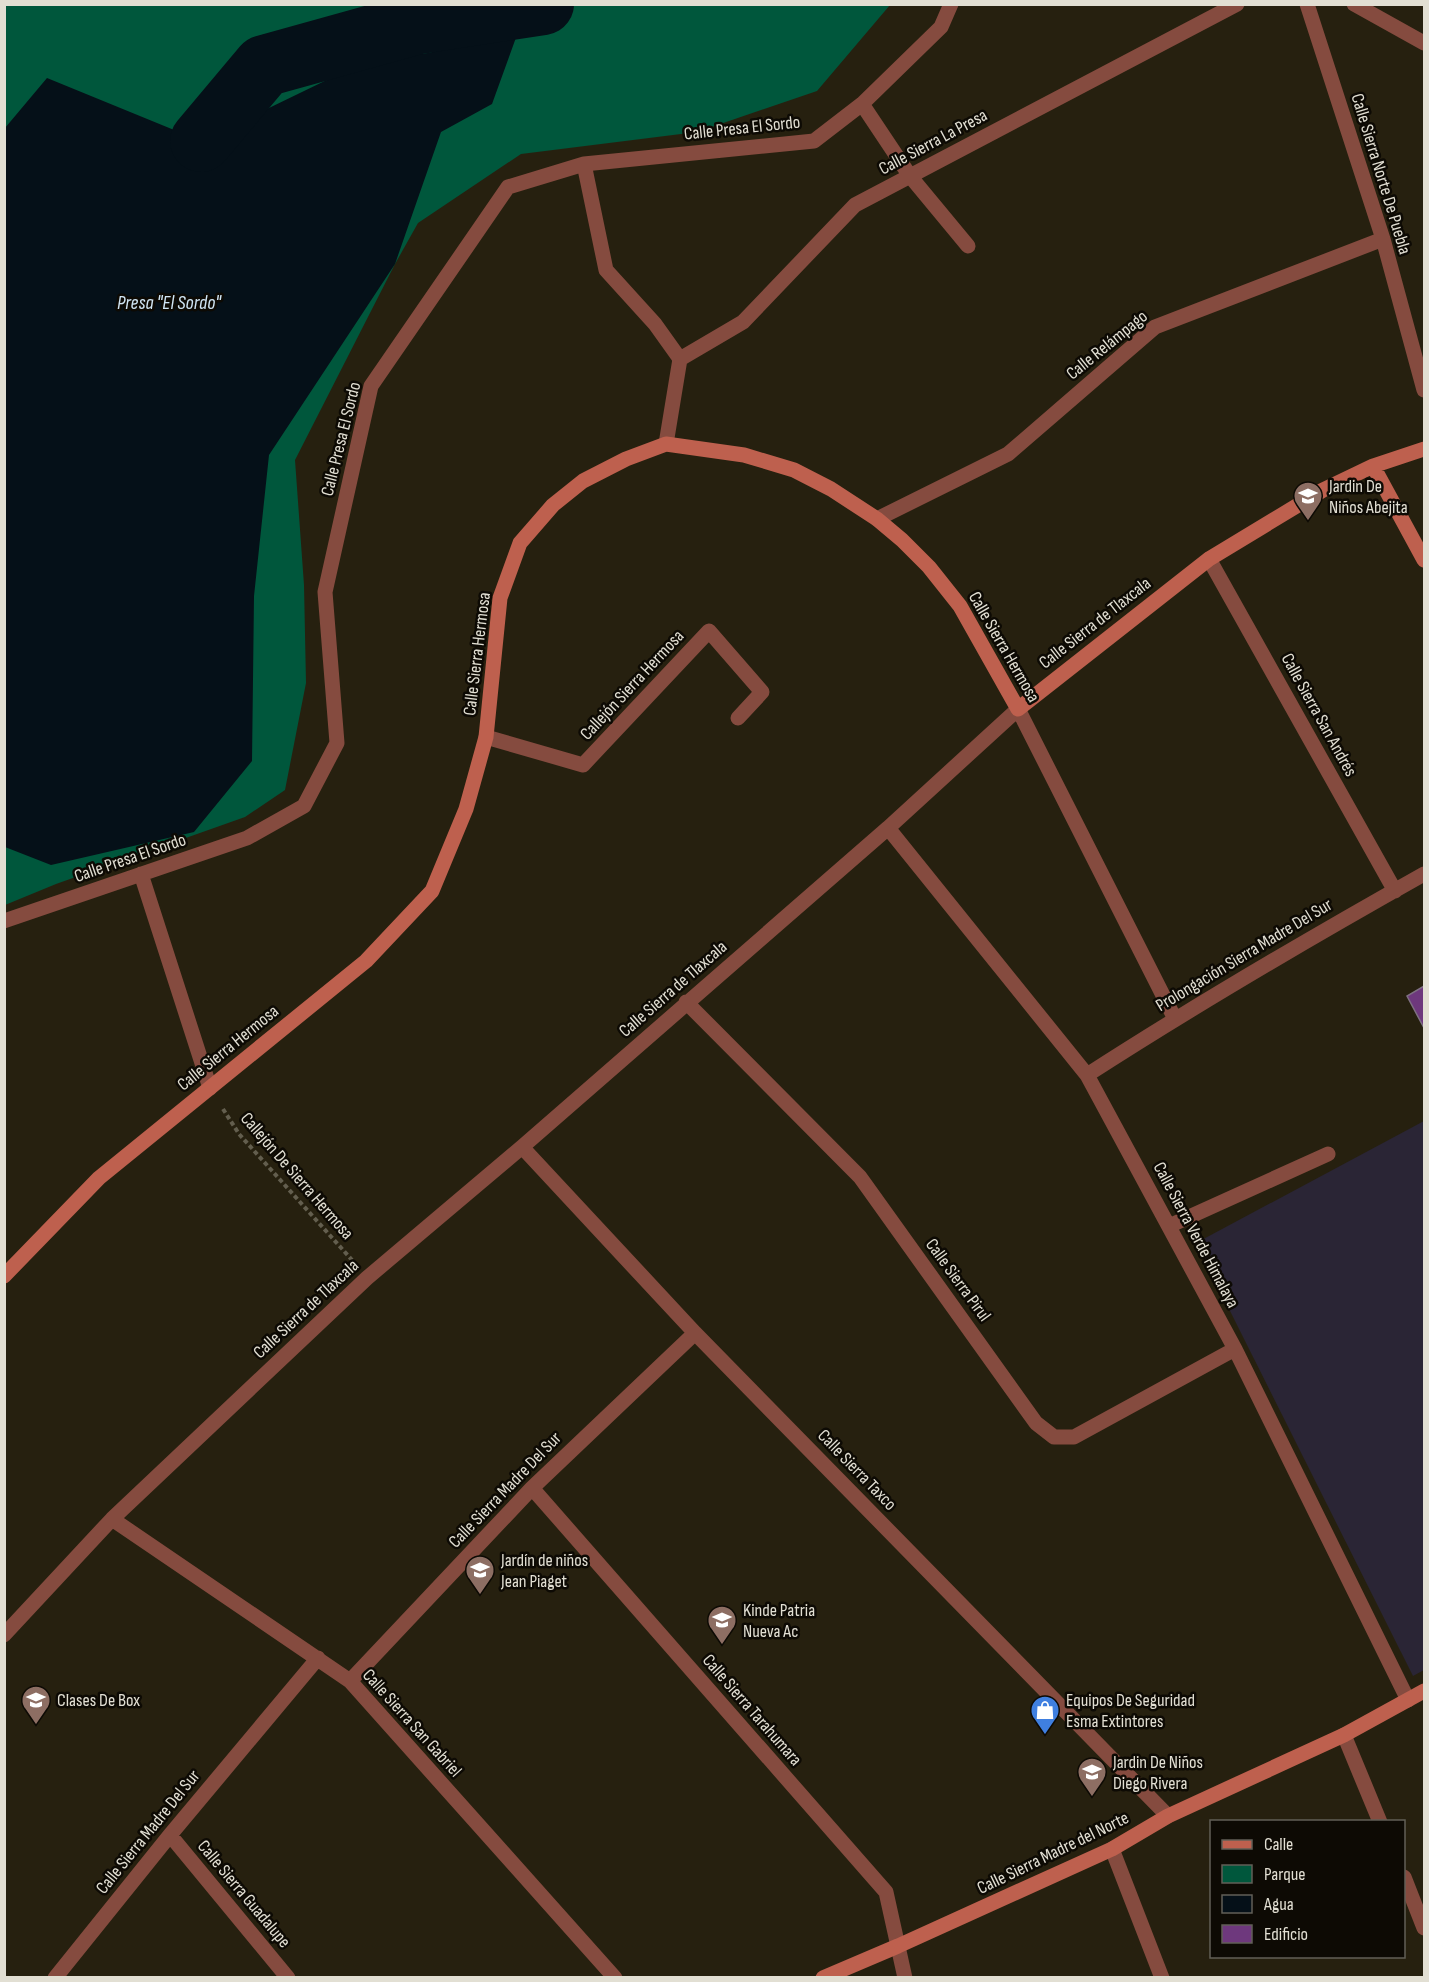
<svg xmlns="http://www.w3.org/2000/svg" width="1429" height="1982" viewBox="0 0 1429 1982" font-family="'Sofia Sans Condensed',sans-serif">
	<style>
		.education { fill: #2a2535 }
		.green { fill: #00573c }
		.water { fill: #051018 }
		.lines { fill: none; stroke-linecap: round; stroke-linejoin: round }
		.river { stroke: #051018; stroke-width: 62 }
		.building { fill: #6e387d; stroke: #7e7082; stroke-width: 1.5 }
		.path { stroke: #635e4e; stroke-width: 4; stroke-dasharray: 4.5 3; stroke-linecap: butt }
		.street { stroke: #854b3f; stroke-width: 15 }
		.secondary { stroke: #be604e; stroke-width: 15 }
		.labels { text-anchor: middle; dominant-baseline: central; stroke-width: 5; stroke-linejoin: round; paint-order: stroke }
		.street-label { font-size: 18px; fill: #e2dfd3; stroke: #0d0a04 }
		.poi-label { font-size: 18px; fill: #e2dfd3; stroke: #0d0a04; text-anchor: start }
		.water-label { font-size: 20px; font-style: italic; fill: #d0e5f4; stroke: #0d0a04 }
	</style>
	<rect width="100%" height="100%" fill="#26200f"/>
	<path class="education" d="M1424,1121V1670L1413,1676L1196,1243Z"/>
	<path class="green" d="M5,5H890L817,91L697,132L521,154L418,223L395,264L295,460L304,585L306,683L285,790L245,817L56,884L5,905Z"/>
	<path class="water" d="M518,32L492,104L441,132L395,264L269,455L254,596L252,761L194,832L51,865L5,847V128L47,78L201,141L366,61L428,53Z"/>
	<g class="lines">
		<path class="river" d="M201,141L264,66L419,23L543,4"/>
	</g>
	<path class="building" d="M1424,986V1028L1407,996Z"/>
	<g class="lines">
		<path class="path" d="M223,1109L239,1134L352,1260"/>
		<path class="street" d="M1307,4L1383,239L1424,390
			M1354,4L1424,43
			M862,104L910,176L968,246
			M584,164L606,270L655,324L680,359L666,444
			M680,359L743,322L855,205L1237,4
			M877,519L1008,454L1155,327L1383,239
			M1209,559L1395,891
			M486,737L583,765L709,631L762,692L738,718
			M888,828L1087,1075L1235,1349L1408,1700
			M141,874L210,1088
			M4,921L247,838L304,806L337,743L325,592L371,386L508,187L584,164L814,141L862,104L941,27L951,4
			M686,1002L860,1177L1036,1423L1054,1437H1074L1235,1349
			M1087,1075C1197,1004 1310,938 1424,874
			M522,1147L695,1333L1168,1816
			M1169,1226L1328,1154
			M532,1488L886,1892L905,1978
			M112,1519L350,1681L615,1978
			M4,1635L112,1519L367,1278L522,1147L888,828L1018,709L1175,1019
			M350,1681L532,1488L695,1333
			M1344,1735L1380,1822
			M170,1835L288,1978
			M1112,1849L1162,1978
			M1404,1877L1424,1928
			M55,1978L170,1835L318,1658"/>
		<path class="secondary" d="M1373,466L1424,560
			M4,1276L99,1178L366,961L432,891L466,809L486,737L500,598L520,543L553,505L583,481L626,459L666,444L744,455L794,470L831,489L877,519L902,540L929,567L960,606L1018,709L1209,559L1323,490L1373,466L1424,449
			M823,1978L898,1946L1112,1849L1168,1816L1344,1735L1424,1691"/>
	</g>
	<defs>
		<g id="school-pin" transform="scale(1.5)"><path d="M0 17L-7.5 6A9.5 9.5 0 1 1 7.5 6Z" fill="#8d6e63" stroke="#0d0a04"/><path d="M0-5L7-2L0 1L-7-2ZM-4 1L0 2.5L4 1V4Q0 6-4 4Z" fill="#fff"/></g>
		<g id="shop-pin" transform="scale(1.5)"><path d="M0 17L-7.5 6A9.5 9.5 0 1 1 7.5 6Z" fill="#3f7fe0" stroke="#0d0a04"/><path d="M-5-2.5h2.3a2.7 3.5 0 0 1 5.4 0H5L5.5 6h-11ZM-1.5-2.5h3a1.5 2.3 0 0 0-3 0Z" fill="#fff"/></g>
	</defs>
	<g fill-rule="evenodd">
		<use href="#school-pin" x="1308" y="496"/>
		<use href="#school-pin" x="480" y="1570"/>
		<use href="#school-pin" x="722" y="1620"/>
		<use href="#school-pin" x="36" y="1700"/>
		<use href="#shop-pin" x="1045" y="1710"/>
		<use href="#school-pin" x="1092" y="1772"/>
	</g>
	<g class="labels">
		<g class="street-label">
			<text transform="translate(742 128) rotate(-6)">Calle Presa El Sordo</text>
			<text transform="translate(933 142) rotate(-28)">Calle Sierra La Presa</text>
			<text transform="translate(1381 174) rotate(73)">Calle Sierra Norte De Puebla</text>
			<text transform="translate(1107 345) rotate(-39)">Calle Relámpago</text>
			<text transform="translate(341 439) rotate(-76)">Calle Presa El Sordo</text>
			<text transform="translate(1095 623) rotate(-38)">Calle Sierra de Tlaxcala</text>
			<text transform="translate(1004 647) rotate(60)">Calle Sierra Hermosa</text>
			<text transform="translate(477 654) rotate(-83)">Calle Sierra Hermosa</text>
			<text transform="translate(632 685) rotate(-47)">Callejón Sierra Hermosa</text>
			<text transform="translate(1319 715) rotate(61)">Calle Sierra San Andrés</text>
			<text transform="translate(130 858) rotate(-19)">Calle Presa El Sordo</text>
			<text transform="translate(1244 955) rotate(-31)">Prolongación Sierra Madre Del Sur</text>
			<text transform="translate(673 989) rotate(-41)">Calle Sierra de Tlaxcala</text>
			<text transform="translate(228 1048) rotate(-39)">Calle Sierra Hermosa</text>
			<text transform="translate(297 1176) rotate(49)">Callejón De Sierra Hermosa</text>
			<text transform="translate(1196 1235) rotate(62)">Calle Sierra Verde Himalaya</text>
			<text transform="translate(958 1280) rotate(54)">Calle Sierra Pirul</text>
			<text transform="translate(306 1309) rotate(-43)">Calle Sierra de Tlaxcala</text>
			<text transform="translate(857 1470) rotate(46)">Calle Sierra Taxco</text>
			<text transform="translate(505 1490) rotate(-46)">Calle Sierra Madre Del Sur</text>
			<text transform="translate(752 1710) rotate(49)">Calle Sierra Tarahumara</text>
			<text transform="translate(412 1723) rotate(48)">Calle Sierra San Gabriel</text>
			<text transform="translate(148 1832) rotate(-51)">Calle Sierra Madre Del Sur</text>
			<text transform="translate(1053 1853) rotate(-26)">Calle Sierra Madre del Norte</text>
			<text transform="translate(244 1894) rotate(50)">Calle Sierra Guadalupe</text>
		</g>
		<g class="poi-label">
			<text x="1329" y="486">Jardin De<tspan x="1329" dy="21">Niños Abejita</tspan></text>
			<text x="501" y="1560">Jardín de niños<tspan x="501" dy="21">Jean Piaget</tspan></text>
			<text x="743" y="1610">Kinde Patria<tspan x="743" dy="21">Nueva Ac</tspan></text>
			<text x="57" y="1700">Clases De Box</text>
			<text x="1066" y="1700">Equipos De Seguridad<tspan x="1066" dy="21">Esma Extintores</tspan></text>
			<text x="1113" y="1762">Jardin De Niños<tspan x="1113" dy="21">Diego Rivera</tspan></text>
		</g>
		<g class="water-label">
			<text x="169" y="303">Presa "El Sordo"</text>
		</g>
	</g>
	<rect width="1429" height="1982" fill="none" stroke="#e2dfd3" stroke-width="12"/>
	<rect x="1210" y="1820" width="195" height="138" fill="#0d0a04" stroke="#625f57" stroke-width="1.5"/>
	<rect x="1222" y="1840" width="30" height="9" fill="#be604e" stroke="#625f57" stroke-width="1.5"/>
	<text x="1264" y="1850" font-size="18" fill="#e2dfd3">Calle</text>
	<rect x="1222" y="1865" width="30" height="18" fill="#00573c" stroke="#625f57" stroke-width="1.5"/>
	<text x="1264" y="1880" font-size="18" fill="#e2dfd3">Parque</text>
	<rect x="1222" y="1895" width="30" height="18" fill="#051018" stroke="#625f57" stroke-width="1.5"/>
	<text x="1264" y="1910" font-size="18" fill="#e2dfd3">Agua</text>
	<rect x="1222" y="1925" width="30" height="18" fill="#6e387d" stroke="#625f57" stroke-width="1.5"/>
	<text x="1264" y="1940" font-size="18" fill="#e2dfd3">Edificio</text>
</svg>
